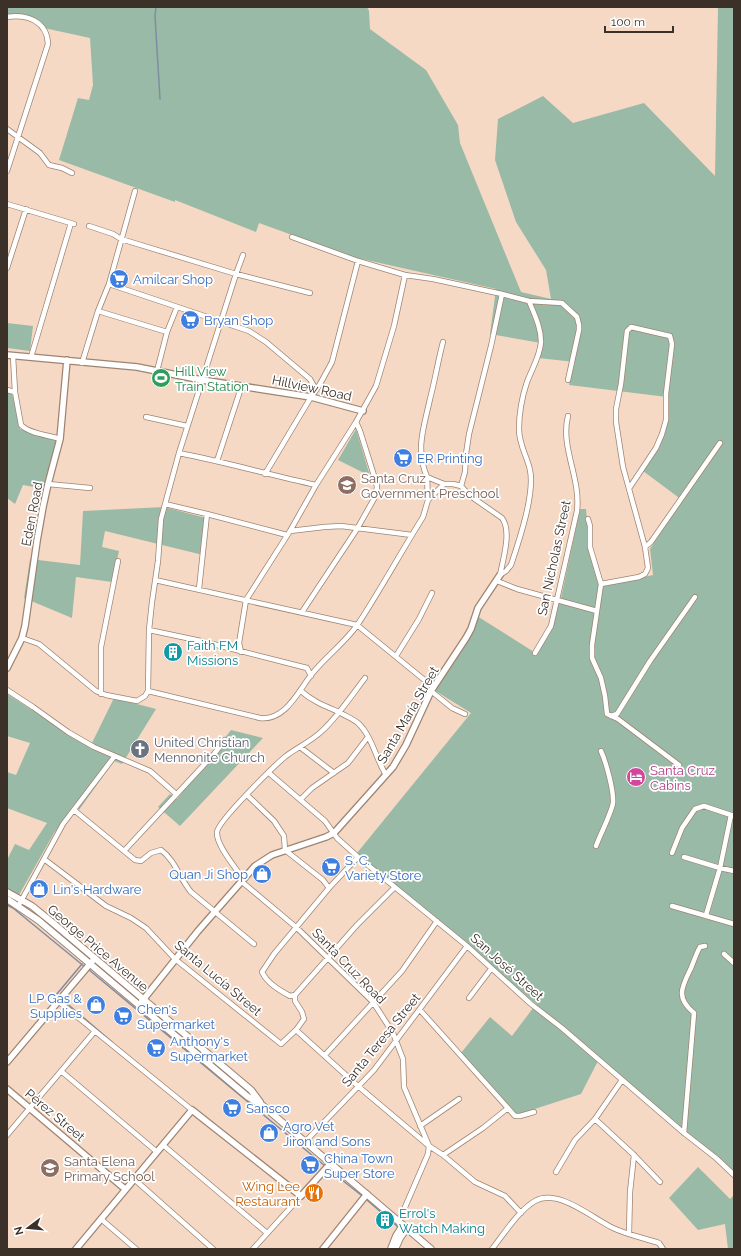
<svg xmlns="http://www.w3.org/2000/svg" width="741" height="1256" viewBox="0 0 741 1256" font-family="Raleway,sans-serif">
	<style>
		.green { fill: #99baa7 }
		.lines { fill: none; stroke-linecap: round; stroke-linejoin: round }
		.stream { stroke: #818ca0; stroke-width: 1.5 }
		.minor-casing { stroke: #9e8471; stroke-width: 6 }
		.tertiary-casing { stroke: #9e8471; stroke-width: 8 }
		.secondary-casing { stroke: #9e8471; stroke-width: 8 }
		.minor { stroke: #fff; stroke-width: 4.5 }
		.tertiary { stroke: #fff; stroke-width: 5.5 }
		.secondary { stroke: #fff; stroke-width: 6 }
		.labels { text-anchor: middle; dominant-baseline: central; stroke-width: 3.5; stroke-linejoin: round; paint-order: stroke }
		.shop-label { font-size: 13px; fill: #366cbe; stroke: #fff; text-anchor: start }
		.leisure-label { font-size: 13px; fill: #27864d; stroke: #fff; text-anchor: start }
		.street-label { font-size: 13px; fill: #3c3129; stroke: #fff }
		.education-label { font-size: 13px; fill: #785e54; stroke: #fff; text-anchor: start }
		.culture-label { font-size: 13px; fill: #0d838f; stroke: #fff; text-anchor: start }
		.worship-label { font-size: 13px; fill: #5b616d; stroke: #fff; text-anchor: start }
		.hotel-label { font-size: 13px; fill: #b23c85; stroke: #fff; text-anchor: start }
		.food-label { font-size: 13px; fill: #c56008; stroke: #fff; text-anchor: end }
	</style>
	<rect width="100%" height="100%" fill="#f6d9c5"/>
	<path class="green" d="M7,7H367L369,11L370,29L426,70L458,125L460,143L521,292L551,299L546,270L516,222L495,160L498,119L543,96L573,123L644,103L715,176L718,7H734V1171L599,1059L581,1094L516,1115L461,1053L490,1017L512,1036L536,1004L357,853L471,713L434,690L469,638L477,616L534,652L547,635L561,598L580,509H586L590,552L599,587L653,575L650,549L682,500L643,471L665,434L667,397L569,385L575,362L538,358L541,343L490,334L496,289L353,257L259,223L256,232L175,200V202L59,160L78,98L89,100L93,85L90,38L44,28L36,20L7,16Z
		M7,323L33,326L30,351L7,348Z
		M7,393H12L20,429L57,439L45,489L23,485L15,504L7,498Z
		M356,429L370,476L338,460Z
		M164,507L206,518L203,555L105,531L102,547L119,551L112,582L76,577L72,618L24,598L30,559L80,565L83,511Z
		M7,694L90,747L114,698L156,709L122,764L114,761L79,810L74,805L54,833L19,895L7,888V860L15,844L29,850L47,823L7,808V772L16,775L30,743L7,736Z
		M231,730L263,738L180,826L158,807L170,794L177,799Z
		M698,1167L730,1199L734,1195V1248L728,1249L725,1224L698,1230L669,1198Z"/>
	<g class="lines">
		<path class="stream" d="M156,7L155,16L160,99
			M7,905L13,908L85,967
			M88,969L325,1166
			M57,996L56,995L82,964
			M64,1001L112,1042
			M328,1169L361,1195
			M367,1200L398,1227"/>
		<g class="minor-casing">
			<path id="minor" d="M7,17C27,14 47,21 48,44L7,171
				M7,129L40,153L49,165L62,168L72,173
				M7,204L74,224
				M89,226L113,234L121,239L236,274L310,293
				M292,237L358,261L405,275L433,279L502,294L491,346L469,434L466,454L465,472L461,486
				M7,268L26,209
				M109,284L249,331L266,342L310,379L316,390
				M502,294L529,301L562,303L577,317L579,325V330L568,380
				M98,311L167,332
				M443,342C438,361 435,380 430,399C424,427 415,449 427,477L444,484H453L461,486L469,495L502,518C512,531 503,559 500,575
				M13,356L15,392L21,425C30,434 49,435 60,439
				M31,357L71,223
				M82,363L98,311L109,284L135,191
				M157,371L167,332L177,307
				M7,390L15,392
				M146,417L187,426
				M179,453C225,462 270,475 316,485
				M217,461L242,385
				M265,474L311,397L320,384L332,362L358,261
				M48,484L90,488
				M428,500L444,484
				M165,504L207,514L287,535
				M588,519L590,526V547L601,584L592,645V658L601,678L605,696L607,714L618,719L679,765
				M290,531L324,527L341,526L412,535
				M645,547L651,542L720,443
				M500,575L506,571L511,565C519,541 535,494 530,470C527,456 519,445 519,429C519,413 522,397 527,382C532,369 540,356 541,342C541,327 534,314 529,301
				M155,580L357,625L433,687
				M497,581L517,589L597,611
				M601,584L639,577L645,574L648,568L645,547L623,467L616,422V409L621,384L627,331L631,327L670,336L672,344L666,394V420L662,434L656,448L630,487
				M199,589L207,514
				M302,612L357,529L375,497L377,487L376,482L360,431L356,422
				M149,630L201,641L307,668L311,676
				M22,638L39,644L96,691L106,695L137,701L145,696L148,691L149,630L152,602L158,561L161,519L179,453L236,274L243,255
				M241,652L239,643L246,600L290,531L316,485L356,422L376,386L394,326L405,275
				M535,653L551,626L577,511C581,478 560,447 568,416
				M396,656L419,619L432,593
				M7,690L33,707L68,732L94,747L150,771L176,794
				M148,691L260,718C285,721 298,692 311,675C325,657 345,643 358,624C381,589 401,552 423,517L428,500L427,477
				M301,691C312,701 325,706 339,712C345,716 352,718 358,723C372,736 376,759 386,775
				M431,691L452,708L465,714
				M101,694V647L118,561
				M611,716L617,714L650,661L695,597
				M300,747L334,773
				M269,773L325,821L337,838L358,857L467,946L531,1004L562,1028L684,1133L716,1158L734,1175
				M247,795L274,821L284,836L285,850L323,880L329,888
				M301,799L312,788L348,763L368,737
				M74,810L135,860L141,861L151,853L161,850C175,860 180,879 191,892L254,944
				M596,846C600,835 611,814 613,803C614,791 606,762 601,751
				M124,851L214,754L225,740
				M672,853L682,828L695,809L704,806L734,816
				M684,857L720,868L734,871
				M44,859L106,906L131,918L146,928L175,959L281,1044L296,1030L304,1019L302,1012L295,1001V995L357,925L395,887
				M243,879C236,868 216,845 217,832C218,821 275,765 286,756C298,747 312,741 323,730C338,716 352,695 365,678
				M241,881L297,928L373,1002L393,1033L403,1059L404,1087L429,1146L428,1154L399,1221
				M20,903L63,824L114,757
				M672,906L734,924
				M706,915L720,868L731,815
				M724,954L734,963
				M295,995L290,996C279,990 267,983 262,972L274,954L329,888L358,857
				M469,998L491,969
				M58,1001L192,1110
				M420,1010L515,1116H520L534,1112
				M296,1030L359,1087L429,1146L443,1155L475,1182L505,1196L521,1213
				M325,1055L402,971L437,921
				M61,1071L157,1152
				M595,1119L634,1155L660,1182
				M420,1126L459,1099
				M684,1133L694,1013C675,997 682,987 691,968C694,961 696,954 700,947L705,946
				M7,1135L95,1031
				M305,1142L374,1070L467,946
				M163,1145L267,1233
				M443,1155L483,1128L508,1108
				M556,1172L575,1140L595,1119L622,1080
				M134,1179L213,1249
				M101,1219L136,1249
				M629,1234L630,1192L634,1155
				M253,1249L301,1196
				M492,1249C504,1234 518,1211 535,1201C558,1188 592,1218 613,1228C628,1235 644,1238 659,1243L663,1249"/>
		</g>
		<g class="tertiary-casing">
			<path id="tertiary" d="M7,355L137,367L202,380L311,397L363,411
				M7,668L22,638L25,626L37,541L43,507L48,484L60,439L67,360
				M139,1005L198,931L255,866L272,855L326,837L334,833L393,767L406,745L431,691L466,638L471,629L478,608L500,575
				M7,1062L95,958
				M7,1089L125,1189
				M76,1249L192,1110L301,1196L331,1163
				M323,1249L367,1194"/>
		</g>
		<g class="secondary-casing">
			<path id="secondary" d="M7,892L32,906L53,923L251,1090L260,1102
				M7,899L38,920L248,1097L262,1105L431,1249
				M396,1247L400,1238L407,1228
				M391,1249L396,1236L403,1225"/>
		</g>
		<use href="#minor" class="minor"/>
		<use href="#tertiary" class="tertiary"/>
		<use href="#secondary" class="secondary"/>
	</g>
	<defs>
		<g id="supermarket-disc" transform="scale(1)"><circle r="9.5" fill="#3f7fe0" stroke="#fff"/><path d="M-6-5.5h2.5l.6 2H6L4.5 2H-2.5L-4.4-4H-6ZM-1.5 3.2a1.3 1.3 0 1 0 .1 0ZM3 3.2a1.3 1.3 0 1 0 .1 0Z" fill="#fff"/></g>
		<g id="stadium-disc" transform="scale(1)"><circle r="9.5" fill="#2e9e5b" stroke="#fff"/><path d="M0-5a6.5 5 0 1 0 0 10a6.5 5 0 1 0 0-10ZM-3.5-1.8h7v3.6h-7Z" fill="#fff"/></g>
		<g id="school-disc" transform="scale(1)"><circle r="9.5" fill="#8d6e63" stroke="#fff"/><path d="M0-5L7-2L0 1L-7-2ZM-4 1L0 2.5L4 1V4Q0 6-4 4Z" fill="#fff"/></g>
		<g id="building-disc" transform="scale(1)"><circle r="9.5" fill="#0f9aa8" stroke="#fff"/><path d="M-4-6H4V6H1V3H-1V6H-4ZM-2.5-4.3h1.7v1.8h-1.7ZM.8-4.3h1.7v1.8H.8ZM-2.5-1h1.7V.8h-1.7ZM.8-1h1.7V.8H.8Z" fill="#fff"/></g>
		<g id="church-disc" transform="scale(1)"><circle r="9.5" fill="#6b7280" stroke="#fff"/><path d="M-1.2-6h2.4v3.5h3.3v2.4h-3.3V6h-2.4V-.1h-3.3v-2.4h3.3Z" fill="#fff"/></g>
		<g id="hotel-disc" transform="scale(1)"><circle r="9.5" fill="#d1479c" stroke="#fff"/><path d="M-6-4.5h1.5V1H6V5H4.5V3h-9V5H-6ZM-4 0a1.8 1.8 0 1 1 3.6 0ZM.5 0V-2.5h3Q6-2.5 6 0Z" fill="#fff"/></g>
		<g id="shop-disc" transform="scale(1)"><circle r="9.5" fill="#3f7fe0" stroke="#fff"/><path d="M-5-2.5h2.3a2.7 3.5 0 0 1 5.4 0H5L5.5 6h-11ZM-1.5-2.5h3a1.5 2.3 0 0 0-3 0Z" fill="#fff"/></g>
		<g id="restaurant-disc" transform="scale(1)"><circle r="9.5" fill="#e8710a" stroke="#fff"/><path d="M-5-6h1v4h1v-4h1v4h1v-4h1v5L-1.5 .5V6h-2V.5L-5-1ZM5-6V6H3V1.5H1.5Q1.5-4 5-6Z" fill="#fff"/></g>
	</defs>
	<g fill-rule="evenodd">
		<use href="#supermarket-disc" x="119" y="279"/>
		<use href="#supermarket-disc" x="190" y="320"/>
		<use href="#stadium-disc" x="161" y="378"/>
		<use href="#supermarket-disc" x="403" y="458"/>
		<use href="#school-disc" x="347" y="485"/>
		<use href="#building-disc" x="173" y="652"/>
		<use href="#church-disc" x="140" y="749"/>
		<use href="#hotel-disc" x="636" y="777"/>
		<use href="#supermarket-disc" x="331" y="867"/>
		<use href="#shop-disc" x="262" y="874"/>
		<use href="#shop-disc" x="39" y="889"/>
		<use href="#shop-disc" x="96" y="1005"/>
		<use href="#supermarket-disc" x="123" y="1016"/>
		<use href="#supermarket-disc" x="156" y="1048"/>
		<use href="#supermarket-disc" x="232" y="1108"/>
		<use href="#shop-disc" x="269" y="1133"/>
		<use href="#supermarket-disc" x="310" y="1165"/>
		<use href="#school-disc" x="50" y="1168"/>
		<use href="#restaurant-disc" x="314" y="1193"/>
		<use href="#building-disc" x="385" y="1220"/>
	</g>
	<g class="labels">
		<g class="shop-label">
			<text x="133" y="279">Amilcar Shop</text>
			<text x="204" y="320">Bryan Shop</text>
			<text x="417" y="458">ER Printing</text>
			<text x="345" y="860">S. C.<tspan x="345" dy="15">Variety Store</tspan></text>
			<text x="248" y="874" text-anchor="end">Quan Ji Shop</text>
			<text x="53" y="889">Lin's Hardware</text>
			<text x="82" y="998" text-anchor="end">LP Gas &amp;<tspan x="82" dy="15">Supplies</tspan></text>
			<text x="137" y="1009">Chen's<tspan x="137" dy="15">Supermarket</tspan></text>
			<text x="170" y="1041">Anthony's<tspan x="170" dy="15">Supermarket</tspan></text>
			<text x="246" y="1108">Sansco</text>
			<text x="283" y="1126">Agro Vet<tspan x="283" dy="15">Jiron and Sons</tspan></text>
			<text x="324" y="1158">China Town<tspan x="324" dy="15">Super Store</tspan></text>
		</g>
		<g class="leisure-label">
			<text x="175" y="371">Hill View<tspan x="175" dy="15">Train Station</tspan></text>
		</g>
		<g class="street-label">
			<text transform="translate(312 388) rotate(12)">Hillview Road</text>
			<text transform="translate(32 514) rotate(-79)">Eden Road</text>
			<text transform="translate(554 558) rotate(-78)">San Nicholas Street</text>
			<text transform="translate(408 715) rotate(-60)">Santa María Street</text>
			<text transform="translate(98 948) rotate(40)">George Price Avenue</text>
			<text transform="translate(349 966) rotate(46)">Santa Cruz Road</text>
			<text transform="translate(507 967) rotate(42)">San José Street</text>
			<text transform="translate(218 978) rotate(40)">Santa Lucía Street</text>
			<text transform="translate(381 1040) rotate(-51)">Santa Teresa Street</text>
			<text transform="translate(55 1115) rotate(40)">Pérez Street</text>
		</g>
		<g class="education-label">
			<text x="361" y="478">Santa Cruz<tspan x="361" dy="15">Government Preschool</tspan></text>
			<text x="64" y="1161">Santa Elena<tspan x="64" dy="15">Primary School</tspan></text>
		</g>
		<g class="culture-label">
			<text x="187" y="645">Faith FM<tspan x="187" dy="15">Missions</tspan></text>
			<text x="399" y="1213">Errol's<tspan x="399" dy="15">Watch Making</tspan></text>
		</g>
		<g class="worship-label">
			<text x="154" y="742">United Christian<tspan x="154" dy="15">Mennonite Church</tspan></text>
		</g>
		<g class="hotel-label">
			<text x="650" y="770">Santa Cruz<tspan x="650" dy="15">Cabins</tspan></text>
		</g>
		<g class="food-label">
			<text x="300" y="1186">Wing Lee<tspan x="300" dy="15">Restaurant</tspan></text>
		</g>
	</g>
	<rect width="741" height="1256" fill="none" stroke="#3c3129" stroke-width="16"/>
	<g transform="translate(28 1228) rotate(254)" stroke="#ffffff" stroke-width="3" paint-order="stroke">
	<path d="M0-3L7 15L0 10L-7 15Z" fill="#3c3129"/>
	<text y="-6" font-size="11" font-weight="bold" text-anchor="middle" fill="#3c3129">N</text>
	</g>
	<path d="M605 26v6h68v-6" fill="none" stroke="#3c3129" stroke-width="2"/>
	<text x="611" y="26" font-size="12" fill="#3c3129" stroke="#ffffff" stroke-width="3" paint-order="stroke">100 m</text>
</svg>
